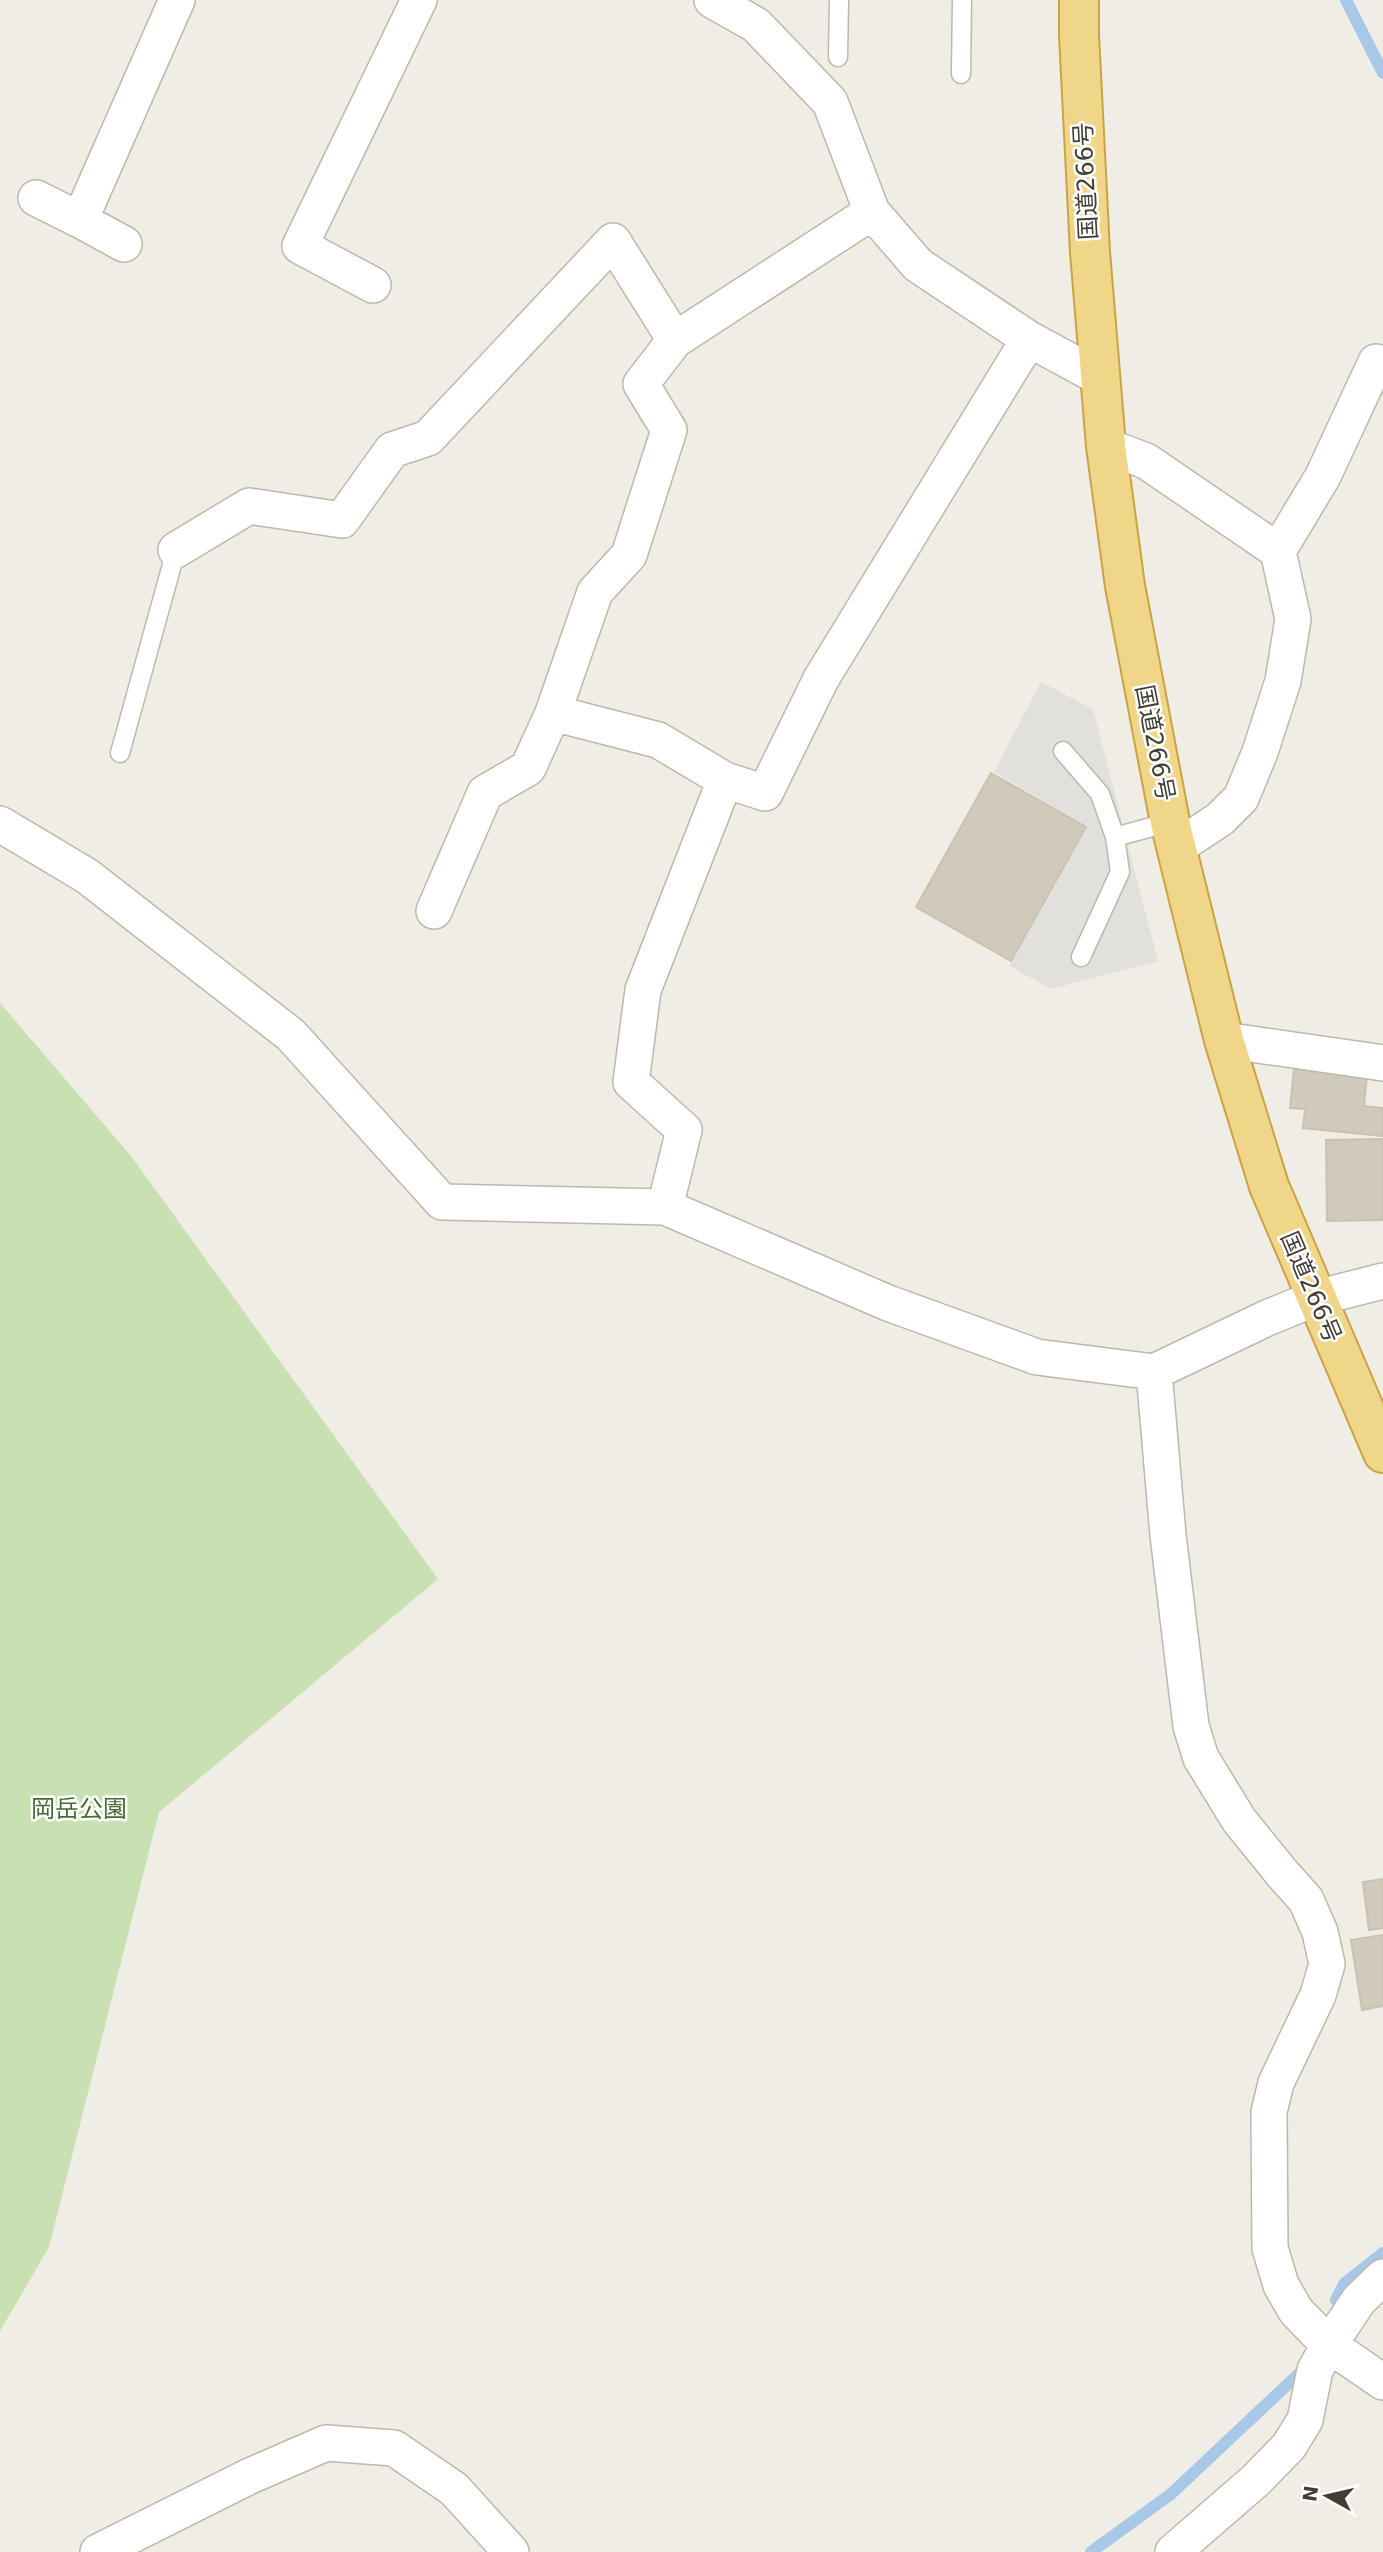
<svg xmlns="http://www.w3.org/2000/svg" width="1383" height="2552" viewBox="0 0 1383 2552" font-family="'DejaVu Sans','Noto Sans JP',sans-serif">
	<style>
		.green { fill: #c8e0b2 }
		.parking { fill: #e1e0dd }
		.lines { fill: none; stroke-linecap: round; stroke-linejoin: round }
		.stream { stroke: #a7c8e7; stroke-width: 12 }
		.building { fill: #d0cabc; stroke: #cac2b0; stroke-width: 2 }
		.service-casing { stroke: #bdb8ac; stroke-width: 21 }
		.minor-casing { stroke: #bdb8ac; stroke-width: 38 }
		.trunk-casing { stroke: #caa345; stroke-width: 42 }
		.service { stroke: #fff; stroke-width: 18 }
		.minor { stroke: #fff; stroke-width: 35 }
		.trunk { stroke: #f0d688; stroke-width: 38 }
		.labels { text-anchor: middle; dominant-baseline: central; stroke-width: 5; stroke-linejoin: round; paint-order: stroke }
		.street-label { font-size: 24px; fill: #423e35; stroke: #fff }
		.park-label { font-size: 24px; fill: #426c30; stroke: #fff }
	</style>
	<rect width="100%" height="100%" fill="#f0ede5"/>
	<path class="green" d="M0,1003L131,1156L438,1579L159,1812L49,2247L0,2331Z"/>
	<path class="parking" d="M1041,682L1093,709L1158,961L1051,989L1009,966L1087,826L994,772Z"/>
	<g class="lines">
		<path class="stream" d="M1346,0L1383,73
			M1336,2300L1344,2284L1383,2253
			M1091,2552L1171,2494L1304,2369"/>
	</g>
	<path class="building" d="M991,773L1086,827L1011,961L916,907Z
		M1294,1069L1367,1075L1364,1106L1383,1108V1136L1303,1128L1305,1109L1290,1108Z
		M1383,1139V1220L1327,1221L1326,1140Z
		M1383,1879V1928L1369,1930L1363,1882Z
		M1383,1935V2006L1362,2010L1351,1940Z"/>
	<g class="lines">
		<g class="service-casing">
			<path id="service" d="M838,57L839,0
				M961,74L962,0
				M1063,751L1100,794L1115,837
				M120,753L176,550
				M1081,957L1120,872L1115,837L1170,822"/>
		</g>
		<g class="minor-casing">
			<path id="minor" d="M712,0L756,25L830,102L872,212L918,265L1029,339L1099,377
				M36,198L80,220L177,0
				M80,220L124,244
				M373,285L300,246L419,0
				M1106,446L1146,461L1278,551L1323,476L1376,362L1383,364
				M176,550L249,506L342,520L392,450L428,438L613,241L675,340L872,212
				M553,713L658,740L725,780L765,793L821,679L1029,339
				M0,824L87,876L291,1035L442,1202L665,1207L888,1303L1037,1357L1154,1372L1267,1318L1316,1298L1383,1281
				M1176,848L1220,819L1241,798L1260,752L1283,681L1293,619L1278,551
				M434,911L485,793L528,768L553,713L595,592L629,555L669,430L641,384L675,340
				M1224,1040L1383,1063
				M665,1207L684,1130L631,1082L643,990L725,780
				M1154,1372L1168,1535L1191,1726L1201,1758L1239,1820L1281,1872L1306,1900L1320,1932L1327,1964L1318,1995L1276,2083L1269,2112L1270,2248L1281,2285L1296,2311L1329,2345L1383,2382
				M98,2552L250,2476L326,2443L394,2448L454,2489L511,2552
				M1173,2552L1256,2480L1289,2446L1305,2420L1315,2370L1329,2345L1359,2300L1383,2277"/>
		</g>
		<g class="trunk-casing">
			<path id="trunk" d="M1079,0V35L1090,252L1106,446L1125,586L1170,822L1224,1040L1269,1186L1383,1453"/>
		</g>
		<use href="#service" class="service"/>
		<use href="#minor" class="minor"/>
		<use href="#trunk" class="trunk"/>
	</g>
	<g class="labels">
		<g class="street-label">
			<text transform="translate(1086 181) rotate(-93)">国道266号</text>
			<text transform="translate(1155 743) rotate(79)">国道266号</text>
			<text transform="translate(1311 1287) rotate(67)">国道266号</text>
		</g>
		<g class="park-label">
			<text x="79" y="1809">岡岳公園</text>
		</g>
	</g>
	<g transform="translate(1327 2496) rotate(278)" stroke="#ffffff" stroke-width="5" paint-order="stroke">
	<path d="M0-5L12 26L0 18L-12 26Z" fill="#423e35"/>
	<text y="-10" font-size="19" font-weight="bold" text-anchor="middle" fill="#423e35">N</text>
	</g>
</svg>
